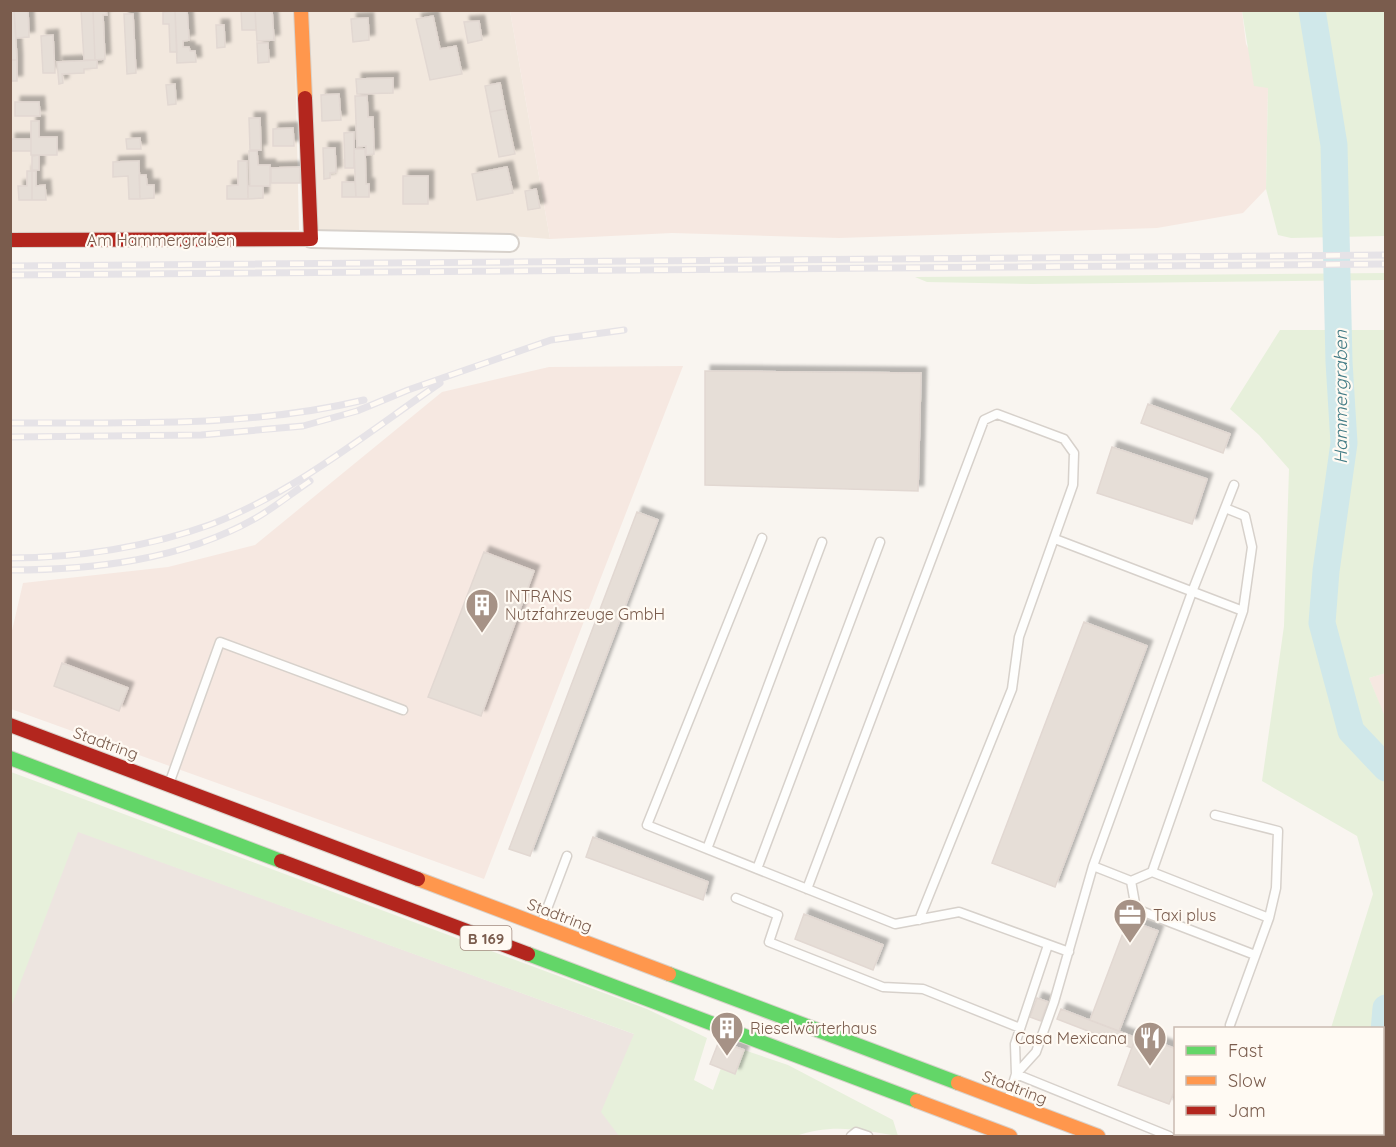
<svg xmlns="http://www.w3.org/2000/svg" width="1396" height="1147" viewBox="0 0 1396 1147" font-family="Quicksand,sans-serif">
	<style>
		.residential { fill: #f2e8de }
		.commercial { fill: #f6e8e1 }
		.industrial { fill: #ede5e0 }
		.green { fill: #e7f0db }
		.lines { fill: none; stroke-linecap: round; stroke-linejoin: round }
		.river { stroke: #d0e8ea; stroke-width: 27 }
		.building { fill: #e6ded7; stroke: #e2d8d2; stroke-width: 1.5; filter: url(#shadow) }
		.lane-casing { stroke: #d7d1cb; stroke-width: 11 }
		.street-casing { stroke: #d7d1cb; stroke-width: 20 }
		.fast-casing { stroke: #d9d2cb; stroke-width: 16 }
		.slow-casing { stroke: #d9d2cb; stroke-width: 16 }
		.jam-casing { stroke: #d9d2cb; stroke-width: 16 }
		.lane { stroke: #fefefd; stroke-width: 8 }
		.street { stroke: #fefefd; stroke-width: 16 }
		.fast { stroke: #63d668; stroke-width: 14 }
		.slow { stroke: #ff974d; stroke-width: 14 }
		.jam { stroke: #b3261e; stroke-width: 14 }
		.rail-casing { stroke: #e6e3e7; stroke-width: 7 }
		.rail { stroke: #fffaf3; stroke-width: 4.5; stroke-dasharray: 14; stroke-linecap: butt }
		.labels { text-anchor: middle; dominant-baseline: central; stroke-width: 4.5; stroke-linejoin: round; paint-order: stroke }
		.shield { fill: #fffaf3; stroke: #a28b7f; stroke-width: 1.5 }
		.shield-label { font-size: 15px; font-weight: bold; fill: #7a5c4d }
		.street-label { font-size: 16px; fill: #7a5c4d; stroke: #fffaf3 }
		.poi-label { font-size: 16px; fill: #7a5c4d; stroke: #fffaf3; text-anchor: start }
		.water-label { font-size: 18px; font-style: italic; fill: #437c86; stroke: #fffaf3 }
	</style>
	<defs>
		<filter id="shadow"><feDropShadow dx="5.5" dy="-5.5" stdDeviation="1.5" flood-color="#0004"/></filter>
	</defs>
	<rect width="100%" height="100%" fill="#f9f5f0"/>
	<path class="residential" d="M10,11H294L299,230L11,234Z
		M307,11H510L550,239L462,232H318Z"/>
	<path class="commercial" d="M510,11H1242L1246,44L1268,88L1266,189L1243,213L1157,228L839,238L672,233L550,239Z
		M683,366L484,879L11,709V635L23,583L168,567L255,545L442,392L549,367Z
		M1385,673V719L1369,678Z"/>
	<path class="industrial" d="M77,831L634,1034L659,1136H11L10,1007Z"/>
	<path class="green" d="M1242,11H1385V236L1291,238L1278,235L1266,189L1268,88L1254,86Z
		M1386,273L1385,280L1032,284L927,282L915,277Z
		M1280,330H1385L1386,673L1369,678L1386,719L1385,1136H1339L1340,1134H1382V1028H1331L1373,894L1357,836L1262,781L1284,626L1289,469L1259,435L1230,409Z
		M11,772L647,1009L707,1038L694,1080L713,1090L721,1068L735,1074L744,1050L788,1065L893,1120L898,1136C863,1130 830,1123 796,1136H619L601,1112L634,1034L78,832L11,1007Z"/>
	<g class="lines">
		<path class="river" d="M1312,10L1334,145L1339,362L1344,443L1326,571L1322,623L1351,731L1386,768
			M1382,1056L1386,1008
			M1382,1078L1386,1090"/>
	</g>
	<path class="building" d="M10,10H14L17,60H10Z
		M14,10H28L29,37L16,38Z
		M81,10H93L95,60H84Z
		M93,10H106L107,15H103L105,59L95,60Z
		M187,10L189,40L183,41V47H189L190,51H195L196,62L177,63L175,11Z
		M241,10H255L256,30H242Z
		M255,10H272L274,40L257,41Z
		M175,11L177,52H170L169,24H163V12Z
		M124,14H133L136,73L127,74Z
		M433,16L440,49L456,46L462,74L430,80L416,19Z
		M368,18L369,40L353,42L351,19Z
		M479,21L482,40L468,43L464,22Z
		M216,25H224L225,47L217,48Z
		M53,35L55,73H43L41,36Z
		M257,43H268L269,62L258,63Z
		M10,60H17V81H10Z
		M97,60V68L84,69V73L62,74L63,83L59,84L57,62Z
		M393,78V93L357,94L356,79Z
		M500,83L505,109L490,112L485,86Z
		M175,84L176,104L168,105L166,85Z
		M339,94L341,120L322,121L321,95Z
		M355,96H367L368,117H373L374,154L366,155V146L357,147Z
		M15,102H39L40,116H15Z
		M505,109L515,154L499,157L490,112Z
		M249,118H260L261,150H250Z
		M31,121H39V137H57V155H31Z
		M293,128L294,146H273V129Z
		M354,132V168H345L344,133Z
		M140,138L141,149H127L126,139Z
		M10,139H31V151H10Z
		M323,148H335L336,172L330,173V178L324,179Z
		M354,149H365L366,184H369V197H356Z
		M249,151H257L258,165H270V186H250Z
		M39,155V170H32V156Z
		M139,161L140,199H129L128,176L113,177V162Z
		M238,161H247L248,199H227V186L238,185Z
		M300,167V183H271V168Z
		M507,167L513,193L477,200L472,174Z
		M27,171H32V200H19L18,186H27Z
		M32,171H36V186L45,185L46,200H32Z
		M139,175H146L147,185H154V198L140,199Z
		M403,176H428V204H403Z
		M342,182H355L356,197H342Z
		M248,186H263V198L248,199Z
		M536,189L540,208L528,210L525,191Z
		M705,371L921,373L918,491L705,485Z
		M1148,404L1230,434L1223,453L1141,423Z
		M1112,447L1207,479L1192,524L1097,493Z
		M637,512L658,520L530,856L509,849Z
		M484,552L534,571L481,716L428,697Z
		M1084,622L1147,646L1055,887L992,863Z
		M62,663L128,688L119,711L54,686Z
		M593,837L708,882L703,900L586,857Z
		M804,914L883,945L873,970L795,939Z
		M1128,920L1158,931L1119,1031L1090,1020Z
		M1037,998L1048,1002L1041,1021L1030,1017Z
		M1061,1009L1136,1038L1132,1048L1057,1019Z
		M1137,1034L1176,1049V1087L1169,1104L1118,1085Z
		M719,1041L744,1050L735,1074L710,1064Z
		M1243,1134H1286L1285,1136H1242Z"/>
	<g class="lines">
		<g class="lane-casing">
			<path id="lane" d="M762,538L647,825L895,924L959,912L1069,952
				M1055,539L1243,611
				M169,784L220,642L403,710
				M707,849L822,542
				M1093,866L1131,881L1152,872L1243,611L1252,547L1245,516L1225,508
				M757,869L880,542
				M1152,872L1269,918L1276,888L1278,831L1215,815
				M1131,881L1136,909L1255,955
				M807,889L984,420L997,414L1064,439L1074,453L1073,485L1019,637L1012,689L919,920
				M736,898L778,915L769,942L883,987L923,989L1020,1028
				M542,922L567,856
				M1230,1025L1269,918
				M1016,1074L1036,1052L1054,1002L1093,866L1192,592L1234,485
				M1016,1074L1169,1136
				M1008,1100L1016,1074L1015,1044L1048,945
				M1242,1134L1249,1136
				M851,1136L856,1132L868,1136
				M1223,1136L1231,1134"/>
		</g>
		<g class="street-casing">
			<path id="street" d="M311,239L510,243"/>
		</g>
		<g class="fast-casing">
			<path id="fast" d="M10,758L281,861
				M528,954L917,1101
				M669,974L958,1083"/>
		</g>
		<g class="slow-casing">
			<path id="slow" d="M301,10L305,98
				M418,879L669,974
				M958,1083L1098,1136
				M917,1101L1010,1136"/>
		</g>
		<g class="jam-casing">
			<path id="jam" d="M10,240L311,239L305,98
				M10,725L418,879
				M281,861L528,954"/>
		</g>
		<use href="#lane" class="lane"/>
		<use href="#street" class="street"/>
		<use href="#fast" class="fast"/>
		<use href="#slow" class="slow"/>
		<use href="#jam" class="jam"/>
		<g class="rail-casing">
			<path id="rail" d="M10,266L1386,255
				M10,275L1386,264
				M10,423C128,422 248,428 364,400
				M10,437L201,435L303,426L357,411L408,390L551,340L624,330
				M10,558C77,558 149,547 212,524C295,492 367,433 440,383
				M10,570C94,570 182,560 256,518C275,507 292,493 310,481"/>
		</g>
		<use href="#rail" class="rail"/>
	</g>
	<defs>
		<g id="building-pin" transform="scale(1.725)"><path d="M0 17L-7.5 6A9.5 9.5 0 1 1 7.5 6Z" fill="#a69286" stroke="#fffaf3"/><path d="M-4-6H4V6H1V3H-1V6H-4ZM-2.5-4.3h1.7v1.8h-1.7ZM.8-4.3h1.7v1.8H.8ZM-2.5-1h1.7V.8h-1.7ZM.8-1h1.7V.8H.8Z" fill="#fff"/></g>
		<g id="office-pin" transform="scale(1.725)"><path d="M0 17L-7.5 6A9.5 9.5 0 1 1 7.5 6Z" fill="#a69286" stroke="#fffaf3"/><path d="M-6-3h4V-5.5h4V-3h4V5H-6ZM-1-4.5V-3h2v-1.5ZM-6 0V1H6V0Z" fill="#fff"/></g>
		<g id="restaurant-pin" transform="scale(1.725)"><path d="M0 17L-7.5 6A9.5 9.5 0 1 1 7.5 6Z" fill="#a69286" stroke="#fffaf3"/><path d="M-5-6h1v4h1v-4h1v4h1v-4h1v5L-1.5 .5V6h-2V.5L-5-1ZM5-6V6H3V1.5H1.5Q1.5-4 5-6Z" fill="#fff"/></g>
	</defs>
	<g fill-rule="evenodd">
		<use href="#building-pin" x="482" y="605"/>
		<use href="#office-pin" x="1130" y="915"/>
		<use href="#building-pin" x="727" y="1028"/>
		<use href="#restaurant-pin" x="1150" y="1038"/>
	</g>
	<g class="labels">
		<rect class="shield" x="460.5" y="926" width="51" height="24" rx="4.5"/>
		<g class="shield-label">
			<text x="486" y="938">B 169</text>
		</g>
		<g class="street-label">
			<text x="161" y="240">Am Hammergraben</text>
			<text transform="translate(106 743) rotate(20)">Stadtring</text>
			<text transform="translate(560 915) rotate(21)">Stadtring</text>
			<text transform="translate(1015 1087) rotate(21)">Stadtring</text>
		</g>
		<g class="poi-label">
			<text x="505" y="596">INTRANS<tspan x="505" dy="18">Nutzfahrzeuge GmbH</tspan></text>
			<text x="1153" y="915">Taxi plus</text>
			<text x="750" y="1028">Rieselwärterhaus</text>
			<text x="1127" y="1038" text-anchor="end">Casa Mexicana</text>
		</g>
		<g class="water-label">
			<text transform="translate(1340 397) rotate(-90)">Hammergraben</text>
		</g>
	</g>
	<rect width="1396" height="1147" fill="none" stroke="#7a5c4d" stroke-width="24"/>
	<rect x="1174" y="1027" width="210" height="108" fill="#fffaf3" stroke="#cabbb1" stroke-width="1.5"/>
	<rect x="1186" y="1046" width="30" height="9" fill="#63d668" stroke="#cabbb1" stroke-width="1.5"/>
	<text x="1228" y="1057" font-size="18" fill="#7a5c4d">Fast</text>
	<rect x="1186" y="1076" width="30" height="9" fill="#ff974d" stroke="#cabbb1" stroke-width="1.5"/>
	<text x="1228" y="1087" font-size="18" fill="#7a5c4d">Slow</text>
	<rect x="1186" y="1106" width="30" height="9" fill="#b3261e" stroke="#cabbb1" stroke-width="1.5"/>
	<text x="1228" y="1117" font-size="18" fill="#7a5c4d">Jam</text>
</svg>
